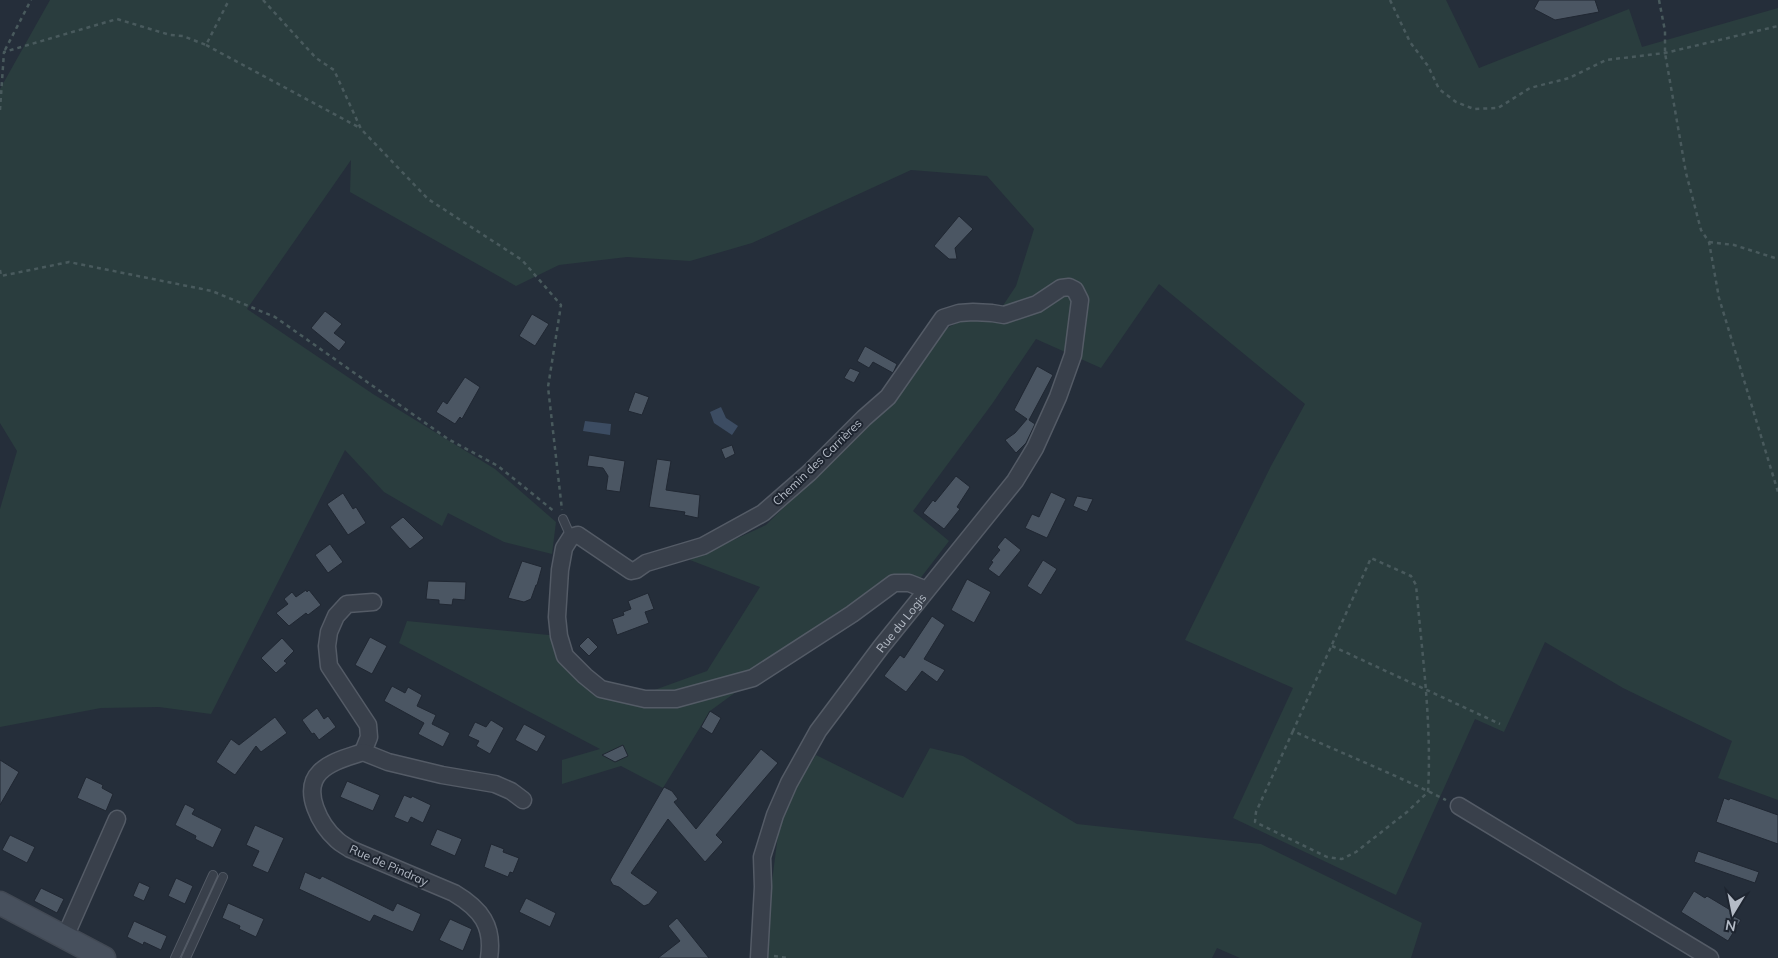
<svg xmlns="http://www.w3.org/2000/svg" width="1778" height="958" viewBox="0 0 1778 958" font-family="Mulish,sans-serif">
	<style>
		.green { fill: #2a3d3e }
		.water { fill: #3c4c62 }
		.building { fill: #4b5663; stroke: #202732 }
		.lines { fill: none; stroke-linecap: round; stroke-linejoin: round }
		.lane-casing { stroke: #545b66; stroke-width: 10 }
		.street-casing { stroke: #545b66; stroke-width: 19 }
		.secondary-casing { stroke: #424954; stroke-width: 25 }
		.path { stroke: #495a5d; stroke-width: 2.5; stroke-dasharray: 4 4; stroke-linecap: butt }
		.lane { stroke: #39404b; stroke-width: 8 }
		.street { stroke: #39404b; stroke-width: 16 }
		.secondary { stroke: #47505d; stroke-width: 22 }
		.labels { text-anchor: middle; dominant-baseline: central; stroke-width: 4; stroke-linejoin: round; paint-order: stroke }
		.street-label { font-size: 12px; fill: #b4bbc6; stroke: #1e2530 }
	</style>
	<rect width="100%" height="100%" fill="#252e3a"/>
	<path class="green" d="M50,0H1446L1479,68L1629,9L1642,47L1778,8V800L1718,778L1732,741L1623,688L1545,642L1504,732L1475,719L1396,895L1233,818L1293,688L1185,640L1271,466L1305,404L1159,284L1101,368L1036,339L992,404L913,511L949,541L919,580L892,578L710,711L663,788L621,766L562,784V760L600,749L399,643L407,621L559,636L602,683L646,693L707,671L760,587L690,560L766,525L894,398L941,331L963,320L994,319L1016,286L1034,229L987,176L911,170L752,243L690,261L627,257L559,265L516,286L350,192L351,160L247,309L373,394L495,469L556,522L552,554L504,542L448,513L442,526L384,492L345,450L211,714L159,707L101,708L0,727V509L17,451L0,423V89Z
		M930,748L963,756L1077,824L1261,844L1422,923L1411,958H1240L1217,948L1212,958H766V928L779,827L796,786L816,755L903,798Z"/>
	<path class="water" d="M721,407L726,418L738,426L732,435L714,423L710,412Z
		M585,421L611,424L610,435L583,431Z"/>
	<path class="building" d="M1539,0H1595L1599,12L1555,20L1534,9Z
		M959,216L973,229L955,248L957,259H949L934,246Z
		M325,311L342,324L334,333L346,342L339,351L311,328Z
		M532,314L549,324L535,346L519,336Z
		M865,346L897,364L893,373L873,362L869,368L857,361Z
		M1037,366L1053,375L1029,420L1035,424L1026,443L1016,453L1005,440L1015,433L1027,419L1014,410Z
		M850,368L860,372L854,383L844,378Z
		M465,377L480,387L462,419L460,417L455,424L436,412L443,401L447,404Z
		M635,392L649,397L642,415L628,411Z
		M732,445L735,454L725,459L721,449Z
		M589,455L625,461L620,492L606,490L608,476L603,468L587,466Z
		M657,459L671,461L666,490L700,495L698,518L684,515L685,512L649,507Z
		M956,476L970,487L957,507L960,509L944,529L923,513L933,500L935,502Z
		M1051,492L1066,499L1047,538L1025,528L1032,514L1039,517Z
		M343,493L353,509L356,507L366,523L348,535L327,504Z
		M1077,496L1093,499L1087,512L1073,506Z
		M403,517L424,538L410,549L390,527Z
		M1005,537L1021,550L999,577L988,569L993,562L991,561L1000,550L997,547Z
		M330,544L343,562L328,573L315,555Z
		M1043,560L1057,569L1041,595L1027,586Z
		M522,561L542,567L537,585H536L531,599L524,602L508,598Z
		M967,579L991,592L974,623L951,610Z
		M428,581L466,582L465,600L453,599L452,605L439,604V600L426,599Z
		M306,590L307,592L309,590L321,605L308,615L306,613L289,626L276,613L288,604L284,599L292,592L296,597Z
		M648,593L654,609L645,612L649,623L617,635L612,619L624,615L623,612L631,609L628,601Z
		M932,616L945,625L924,659L945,670L937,682L922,671L906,692L884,676L900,655L904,658Z
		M370,637L387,646L372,674L355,665Z
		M588,637L598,647L589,656L579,646Z
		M282,638L294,651L284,661L287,663L276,673L261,658Z
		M392,686L405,693L408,687L422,695L417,706L436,715L432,724L450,733L443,747L418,734L424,723L384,701Z
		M317,708L324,719L328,716L336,727L319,740L314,733L312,734L302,720Z
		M710,711L721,718L712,734L701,727Z
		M275,717L287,733L261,752L256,746L235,775L216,762L231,739L239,745Z
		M491,720L504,728L490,754L476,746L479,741L468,736L475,722L486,727Z
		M524,724L546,736L537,752L515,740Z
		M623,745L628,756L615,762L602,755Z
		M761,749L778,763L716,835L723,842L705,862L668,819L631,873L658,892L649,904L644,906L619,887L613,885L610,880L664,787L672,791L678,799L674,802L696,829Z
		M0,760L19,772L0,805Z
		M86,777L103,785L102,788L113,794L106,811L77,798Z
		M347,781L380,795L373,811L340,797Z
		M404,795L411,798L412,796L431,805L423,823L411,817L408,823L394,817Z
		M1724,798L1729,800L1730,798L1778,815V844L1716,822Z
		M185,804L195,809L192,814L222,829L213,848L195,839L196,836L175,825Z
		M255,825L284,838L268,873L252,866L259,851L246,845Z
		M437,829L462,839L455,856L430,845Z
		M10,835L35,847L27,863L2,850Z
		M491,844L504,849L503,852L519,858L513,873L510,872L508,877L484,867Z
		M1698,851L1759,872L1755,883L1694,862Z
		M305,872L320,879L322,876L393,911L397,903L421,914L413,932L374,915L370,922L299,889Z
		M176,878L193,886L185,904L168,896Z
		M139,882L150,887L144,901L133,896Z
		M41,888L64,899L57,913L34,901Z
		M1694,891L1705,898L1707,896L1732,911L1730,914L1741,920L1728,941L1681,912Z
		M526,898L556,913L550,927L519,912Z
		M228,903L264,919L256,937L239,929L240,926L222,918Z
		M677,918L709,958H658L680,941L668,926Z
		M450,919L472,929L463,951L439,940Z
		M134,921L167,936L161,950L144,942L143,945L127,937Z"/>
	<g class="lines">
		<g class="lane-casing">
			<path id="lane" d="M563,519L571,537
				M175,958L213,875
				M186,958L223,877"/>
		</g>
		<g class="street-casing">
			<g id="street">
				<path d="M363,752L369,737L368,725L329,666L327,646L329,632L336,616L347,604L373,602"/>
				<path d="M1459,806L1710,958"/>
				<path d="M65,937L117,819"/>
				<path d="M489,958C494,926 481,909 454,893L350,849C346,846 341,844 337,840C321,826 301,791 320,772C331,761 349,757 363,752L388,762L442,775L495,784L511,791L523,800"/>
				<path id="s1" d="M759,958L763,887L762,857L775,815L789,783L818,731L881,647L1015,481L1035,448L1058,397L1073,355L1080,300L1075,290L1069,287L1061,288L1037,304L1004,315L992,313L973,312L959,313L943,318L888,397L864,418L809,473L763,513L703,546L646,563L636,570L631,571L578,535L571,537L564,548L560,570L557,617L559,636L565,656L585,676L601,689L645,699H676L753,678L852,614L894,583H909L927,590"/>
			</g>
		</g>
		<g class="secondary-casing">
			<path id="secondary" d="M0,903L104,958"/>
		</g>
		<path class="path" d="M263,0L316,58L334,70L361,129L428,199L522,260L561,305L548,387L562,510
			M1390,0L1410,42L1428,66L1439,89L1456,102L1474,109L1498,108L1530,88L1569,78L1606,60L1665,53L1778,26
			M1659,0L1665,31V53L1686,173L1701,230L1709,242L1719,298L1778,492
			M206,45L360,128
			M5,50L31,0
			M0,110L4,52L117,19L170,35L183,36L206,45L229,0
			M1709,242L1734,245L1778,259
			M0,270L1,276L69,262L212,291L275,317L448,439L498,466L555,512
			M1332,646L1500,724
			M1293,731L1256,812L1255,822L1327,857L1342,859L1356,852L1407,812L1428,792C1432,723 1422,653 1416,585L1411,576L1371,558L1293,731C1344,754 1396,775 1446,800
			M774,956L787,958"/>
		<use href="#lane" class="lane"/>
		<use href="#street" class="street"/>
		<use href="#secondary" class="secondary"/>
	</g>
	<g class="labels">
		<g class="street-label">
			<text transform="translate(817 462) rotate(-44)">Chemin des Carrières</text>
			<text stroke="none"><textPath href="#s1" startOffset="376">Rue du Logis</textPath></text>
			<text transform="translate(389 865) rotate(24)">Rue de Pindray</text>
		</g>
	</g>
	<g transform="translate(1733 913) rotate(190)" stroke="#1e2530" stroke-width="4" paint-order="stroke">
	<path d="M0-4L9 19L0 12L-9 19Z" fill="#b4bbc6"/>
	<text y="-8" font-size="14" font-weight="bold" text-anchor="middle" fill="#b4bbc6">N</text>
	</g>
</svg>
